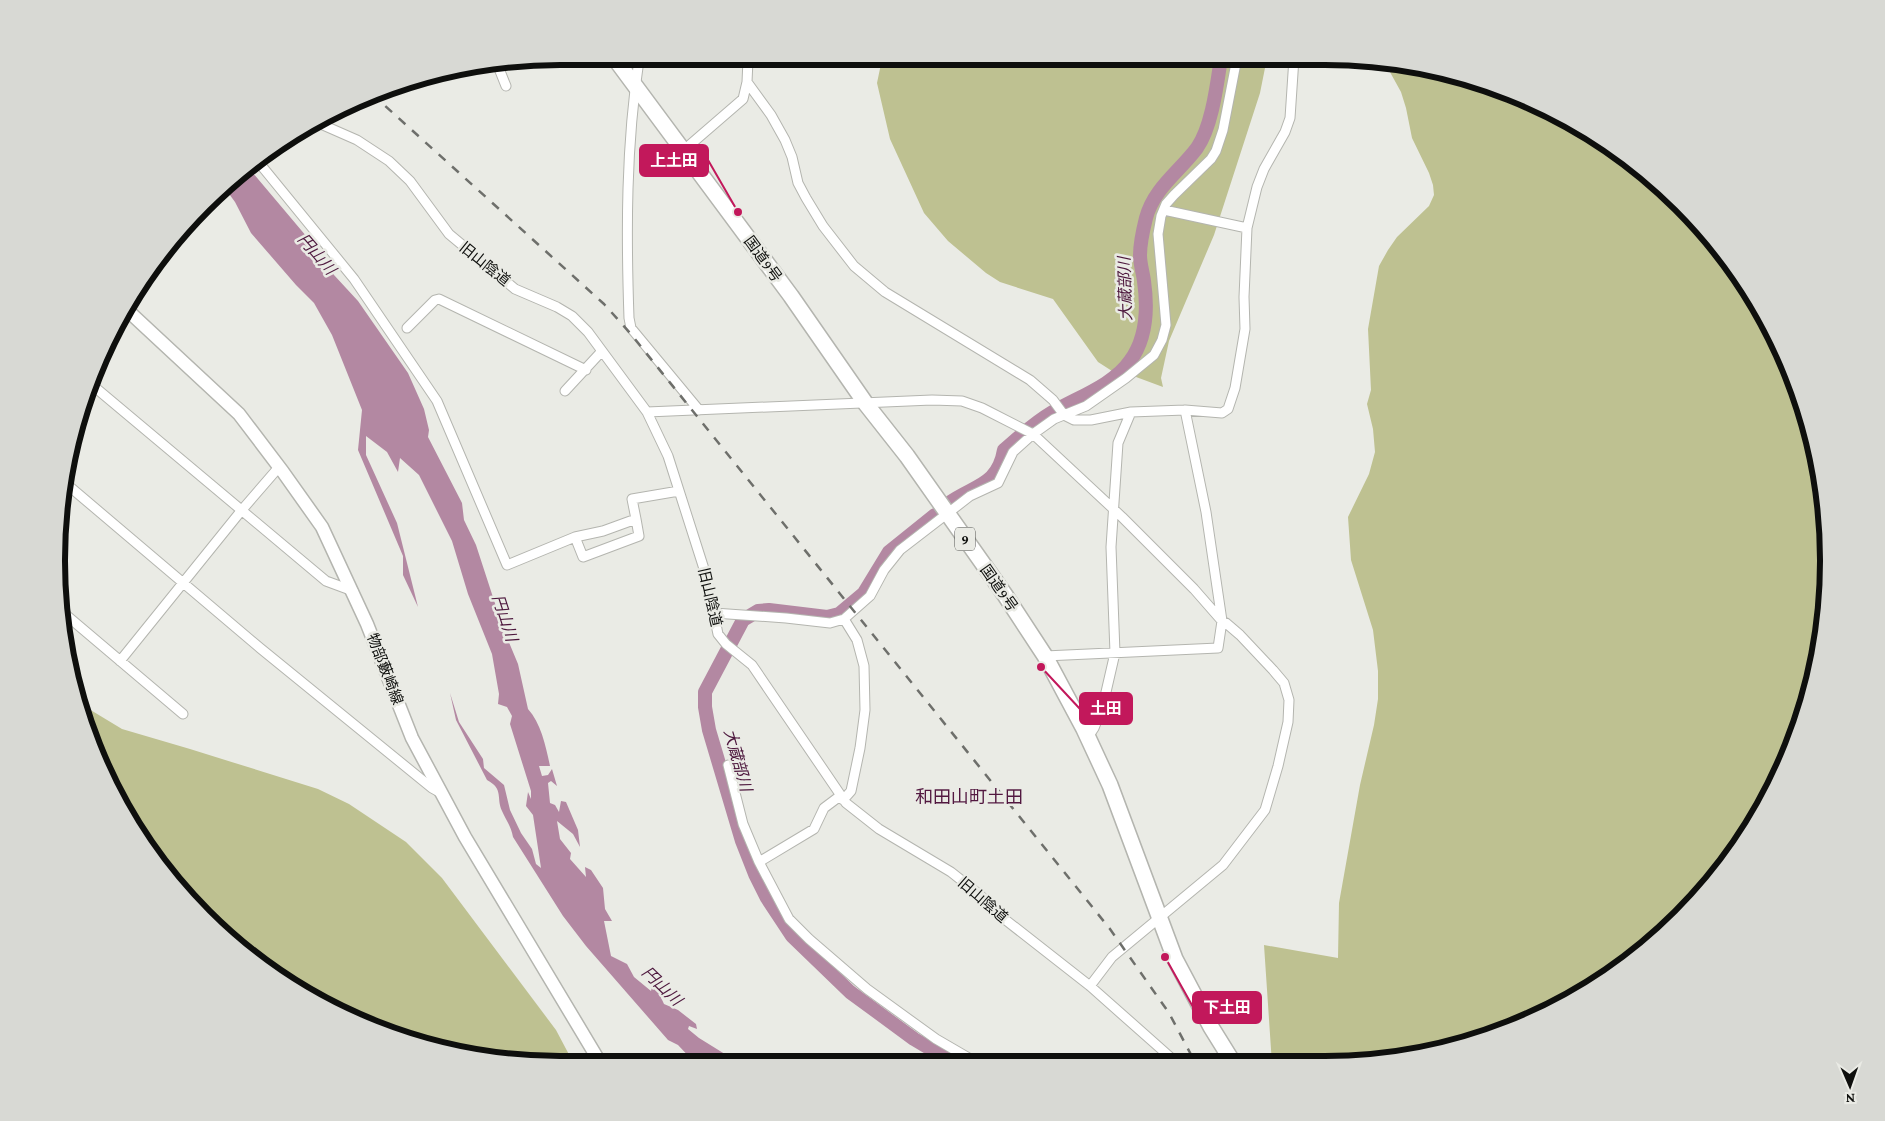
<svg xmlns="http://www.w3.org/2000/svg" width="1885" height="1121" viewBox="0 0 1885 1121" font-family="'Crimson Pro','Noto Sans JP',serif">
	<style>
		.forest { fill: #bec191 }
		.water { fill: #b388a2 }
		.lines { fill: none; stroke-linecap: round; stroke-linejoin: round }
		.river { stroke: #b388a2; stroke-width: 14 }
		.minor-casing { stroke: #b4b5af; stroke-width: 11 }
		.secondary-casing { stroke: #b4b5af; stroke-width: 15 }
		.trunk-casing { stroke: #b4b5af; stroke-width: 18 }
		.minor { stroke: #fff; stroke-width: 9 }
		.secondary { stroke: #fff; stroke-width: 12 }
		.trunk { stroke: #fff; stroke-width: 15 }
		.rail { stroke: #6e6f6b; stroke-width: 2.5; stroke-dasharray: 9 9; stroke-linecap: butt }
		.labels { text-anchor: middle; dominant-baseline: central; stroke-width: 5; stroke-linejoin: round; paint-order: stroke }
		.shield { fill: #eaebe5; stroke: #50514e; stroke-width: 1 }
		.shield-label { font-size: 14px; font-weight: bold; fill: #0e0f0d }
		.street-label { font-size: 15px; fill: #0e0f0d; stroke: #eaebe5 }
		.water-label { font-size: 16px; font-style: italic; fill: #4c163c; stroke: #eaebe5 }
		.quarter-label { font-size: 18px; fill: #521840; stroke: #eaebe5 }
		.rim { fill: none; stroke: #0e0f0d; stroke-width: 6 }
		.leader { fill: none; stroke: #c2185b; stroke-width: 2 }
		.callout-dot { fill: #c2185b; stroke: #eaebe5; stroke-width: 2 }
		.callout { fill: #c2185b; stroke: #c2185b; stroke-width: 2 }
		.callout-label { font-size: 16px; text-anchor: middle; font-weight: bold; fill: #fff }
	</style>
	<rect width="100%" height="100%" fill="#eaebe5"/>
	<path class="forest" d="M1267,58L1260,93L1214,235L1169,341L1161,378L1163,387L1128,374L1112,371L1098,362L1053,299L1000,282L986,273L948,241L924,213L890,139L877,83L882,59Z
		M1385,63L1486,83L1604,141L1681,204L1744,280L1790,367L1819,462L1829,560L1819,659L1790,753L1744,840L1681,917L1577,997L1486,1038L1358,1064H1272L1264,945L1338,958L1339,903L1360,785L1374,725L1378,699V671L1373,630L1351,560L1348,517L1369,474L1375,452L1373,429L1367,404L1371,390L1368,329L1379,266L1388,250L1397,237L1429,206L1434,195L1433,185L1429,173L1412,138L1406,108L1401,92Z
		M79,703L122,729L190,749L318,789L349,804L406,842L442,878L556,1030L574,1064H527L398,1038L281,980L228,939L161,868L95,753Z"/>
	<path class="water" d="M247,166L312,243L334,275L358,301L408,373L424,409L429,430L428,437L462,503L464,520L476,545L503,628L518,664L528,709C541,723 546,747 550,766H539L542,776L548,775L552,769L557,786L551,781L548,783L550,803L555,805L559,812L561,801L566,802L578,830L580,847L573,834L557,821L560,839L571,853L570,859L586,877L585,867L591,870L603,888L605,909L612,921H604L611,956L627,964L634,977L651,991L652,987L657,989L664,1004L678,1010L696,1024L697,1029L689,1026L688,1029L699,1038L741,1064H696L678,1045L668,1040L586,946L563,916L513,837C511,826 506,820 502,811C496,798 504,789 487,780L456,720L450,693L459,722L483,759L484,768L504,785L510,810L521,833L532,849L536,864L541,868L533,815L526,806L528,792L531,799V791L510,724L512,716L507,707L498,704L499,694L492,654L468,594L452,541L419,475L400,458L398,472L387,452L366,436V455L397,523L418,607L403,575V556L358,450L362,410L332,335L314,303L296,285L251,233L235,202L224,187Z"/>
	<g class="lines">
		<path class="river" d="M949,503C974,485 998,486 1004,450C1019,437 1034,423 1051,413C1076,398 1114,385 1130,361C1147,338 1148,309 1144,281C1143,273 1140,264 1140,255C1140,242 1143,230 1146,218C1154,188 1179,172 1197,148C1212,127 1217,84 1221,58
			M935,515L889,552L864,593L839,614L827,617L769,610L758,611L743,620L705,692V707L709,730L742,841L755,874L767,898L792,936L850,992L914,1039L956,1064"/>
		<g class="minor-casing">
			<path id="minor" d="M639,60C626,145 626,232 629,318L631,328L699,410
				M496,61L506,86
				M747,82L771,115L785,140L792,157L798,183L806,198L823,226L854,266L885,292L1030,380L1053,400L1064,415L1074,420H1091L1131,412L1185,410L1222,413L1228,409L1235,388L1245,329L1244,297L1247,228L1257,187L1264,169L1285,132L1290,118L1294,58
				M316,122L357,140L389,161L410,181L449,234L515,289L557,307L572,316L588,332L647,412L668,456L705,572L718,634L726,644L752,665L846,803L879,829L951,872L980,895L998,914L1090,986L1178,1064
				M684,150L743,99L747,82L748,60
				M256,159L354,279L437,401L507,565L575,537L603,531L636,519L632,499L679,491
				M1164,210L1247,228
				M407,328L435,300L439,299L586,370
				M91,384L326,581L353,591
				M565,391L602,351
				M647,412L932,400L962,401L982,408L1033,434L1122,517L1194,589L1222,621L1226,623L1240,635L1273,670L1284,683L1289,700L1288,722L1278,766L1265,810L1223,865L1112,957L1090,986
				M63,481L260,648L432,788L441,793
				M575,537L583,557L639,536L636,519
				M59,609L183,714
				M714,613L786,618L830,623L844,619L870,596L884,570L900,550L970,496L998,483L1013,452L1033,434L1054,419L1086,406L1126,378L1154,355L1162,340L1166,325L1158,234L1161,216L1166,204L1174,195L1211,159L1216,151L1223,130L1237,58
				M1045,656L1218,648L1222,621L1206,512L1185,410
				M120,661L241,511L279,467
				M1088,737L1094,728L1103,705L1115,653L1111,547L1118,443L1131,412
				M728,765L743,824L759,862
				M840,796L824,808L814,829L759,862L789,919L809,939L867,989L936,1039L979,1064
				M843,800L851,791L860,748L865,710L864,666L857,640L844,619"/>
		</g>
		<g class="secondary-casing">
			<path id="secondary" d="M125,308L239,414L283,472L322,527L367,624L412,738L465,837L601,1064"/>
		</g>
		<g class="trunk-casing">
			<path id="trunk" d="M616,60L791,296L866,404L907,456L1005,595L1045,656L1084,729L1110,785L1175,959L1211,1027L1234,1064"/>
		</g>
		<use href="#minor" class="minor"/>
		<use href="#secondary" class="secondary"/>
		<use href="#trunk" class="trunk"/>
		<path class="rail" d="M372,94L604,304L630,333L1110,929L1169,1013L1196,1064"/>
	</g>
	<g class="labels">
		<rect class="shield" x="955" y="527.5" width="20" height="23" rx="4"/>
		<g class="shield-label">
			<text x="965" y="539">9</text>
		</g>
		<g class="street-label">
			<text transform="translate(763 259) rotate(54)">国道9号</text>
			<text transform="translate(485 264) rotate(39)">旧山陰道</text>
			<text transform="translate(999 588) rotate(55)">国道9号</text>
			<text transform="translate(710 597) rotate(77)">旧山陰道</text>
			<text transform="translate(385 669) rotate(69)">物部藪崎線</text>
			<text transform="translate(983 900) rotate(41)">旧山陰道</text>
		</g>
		<g class="water-label">
			<text transform="translate(317 254) rotate(49)">円山川</text>
			<text transform="translate(1125 289) rotate(-92)">大蔵部川</text>
			<text transform="translate(505 618) rotate(72)">円山川</text>
			<text transform="translate(738 760) rotate(74)">大蔵部川</text>
			<text transform="translate(662 986) rotate(44)">円山川</text>
		</g>
		<g class="quarter-label">
			<text x="969" y="797">和田山町土田</text>
		</g>
	</g>
	<path d="M0 0H1885V1121H0ZM560 65H1325A495 495 0 0 1 1820 560V561A495 495 0 0 1 1325 1056H560A495 495 0 0 1 65 561V560A495 495 0 0 1 560 65Z" fill="#d8d9d4" fill-rule="evenodd"/>
	<path class="rim" d="M560 65H1325A495 495 0 0 1 1820 560V561A495 495 0 0 1 1325 1056H560A495 495 0 0 1 65 561V560A495 495 0 0 1 560 65Z"/>
	<path class="leader" d="M738 212L708 160M1041 667L1080 709M1165 957L1193 1007"/>
	<g class="callout-dot">
		<circle cx="738" cy="212" r="5"/>
		<circle cx="1041" cy="667" r="5"/>
		<circle cx="1165" cy="957" r="5"/>
	</g>
	<g class="callout">
		<rect x="640" y="145" width="68" height="31" rx="5"/>
		<rect x="1080" y="693" width="52" height="31" rx="5"/>
		<rect x="1193" y="992" width="68" height="31" rx="5"/>
	</g>
	<g class="callout-label">
		<text x="674" y="166">上土田</text>
		<text x="1106" y="714">土田</text>
		<text x="1227" y="1013">下土田</text>
	</g>
	<g transform="translate(1850 1086) rotate(178)" stroke="#eaebe5" stroke-width="4" paint-order="stroke">
	<path d="M0-4L9 19L0 12L-9 19Z" fill="#0e0f0d"/>
	<text y="-8" font-size="14" font-weight="bold" text-anchor="middle" fill="#0e0f0d">N</text>
	</g>
</svg>
